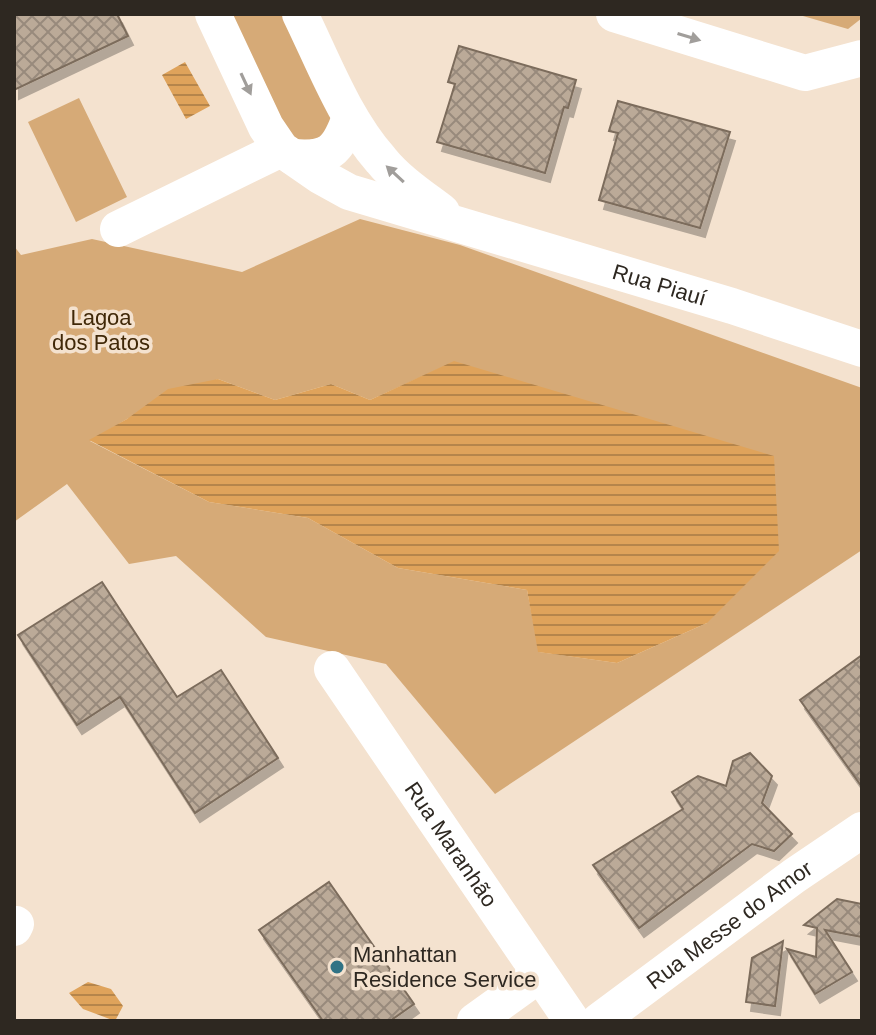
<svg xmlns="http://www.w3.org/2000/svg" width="876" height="1035" viewBox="0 0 876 1035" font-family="Arial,sans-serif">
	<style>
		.green { fill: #d6aa77; fill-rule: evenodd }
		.water { fill: url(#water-rules) }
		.building { fill: url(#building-cross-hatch); stroke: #7c6c5c; stroke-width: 2; filter: url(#shadow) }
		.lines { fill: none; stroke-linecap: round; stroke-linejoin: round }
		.minor { stroke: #fff; stroke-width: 36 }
		.oneway { fill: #a19e9b }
		.poi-dot { fill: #317385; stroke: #f4e2cf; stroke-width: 3 }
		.labels { text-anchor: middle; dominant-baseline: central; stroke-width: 7; stroke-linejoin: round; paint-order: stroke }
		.street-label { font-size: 22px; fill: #2e2821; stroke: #f4e2cf }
		.park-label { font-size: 22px; fill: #402808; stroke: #f4e2cf }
		.poi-label { font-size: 22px; fill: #2e2821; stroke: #f4e2cf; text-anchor: start }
	</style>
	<defs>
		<pattern id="water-rules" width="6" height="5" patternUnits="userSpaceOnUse" patternTransform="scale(2)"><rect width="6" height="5" fill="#dfa35b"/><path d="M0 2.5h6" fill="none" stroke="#b5854b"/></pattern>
		<pattern id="building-cross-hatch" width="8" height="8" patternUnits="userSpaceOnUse" patternTransform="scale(2)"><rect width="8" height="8" fill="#bbaa98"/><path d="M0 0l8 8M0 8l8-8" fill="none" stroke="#988a7c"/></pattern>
		<filter id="shadow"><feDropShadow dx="5" dy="9" stdDeviation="0" flood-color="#0004"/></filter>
	</defs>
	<rect width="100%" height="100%" fill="#f4e2cf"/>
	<path class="green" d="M232,14H282L331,115V138L292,141Z
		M796,14H862V18L848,29Z
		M79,98L127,197L76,222L28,122Z
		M360,219L460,245L862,388V550L495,794L386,664L266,637L176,556L129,564L67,484L14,522V246L21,255L92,239L242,272ZM454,362L707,623L617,663L539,652L527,590L398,568L308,518L209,502L90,441L127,419L218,379L275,400L331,384L370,400Z"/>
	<path class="water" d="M185,62L210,106L186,119L162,75Z
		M454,361L774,456L779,551L707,623L617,663L538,652L527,590L398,568L308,518L209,502L89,440L127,419L168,389L218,379L275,400L331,384L370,400Z
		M88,982L111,989L123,1006L115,1021L83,1009L69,993Z"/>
	<path class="building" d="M14,14H117L128,36L14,90Z
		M459,46L576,80L568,108L564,107L545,173L437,142L455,84L448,82Z
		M618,101L730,132L700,228L599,200L618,133L609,131Z
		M102,582L177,697L221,670L278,758L195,813L120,697L77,725L18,635Z
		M862,655V787L800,700Z
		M750,753L772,776L762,803L792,834L774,851L752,844L639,928L593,865L683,809L672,792L698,776L726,786L733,761Z
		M329,882L414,1004L390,1021H323L259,930Z
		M837,899L862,904V937L825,930L852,972L815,994L787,949L816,957L817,928L804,925Z
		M783,941L775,1006L746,1002L752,958Z"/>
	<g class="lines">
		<g class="minor">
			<path id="s1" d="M213,14L266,127L281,149L320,176L349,192L732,306L862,349"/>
			<path d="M300,14C324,63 344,118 381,160C398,181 421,196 442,212"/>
			<path d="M614,14L805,73L862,58"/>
			<path d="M293,157C329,160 338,151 350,117"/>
			<path d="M118,229L281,149"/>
			<path id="s2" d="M332,669L572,1021"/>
			<path d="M14,928L16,924"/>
			<path d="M475,1021L539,975"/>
			<path id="s3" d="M599,1021L794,876L862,830"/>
		</g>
	</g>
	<defs><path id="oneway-solid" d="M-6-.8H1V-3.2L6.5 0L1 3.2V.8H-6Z" transform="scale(2)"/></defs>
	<g class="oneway">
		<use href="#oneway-solid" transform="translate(689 37) rotate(17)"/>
		<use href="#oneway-solid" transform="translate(246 84) rotate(65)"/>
		<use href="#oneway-solid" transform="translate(395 174) rotate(-137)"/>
	</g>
	<circle class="poi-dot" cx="337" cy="967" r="8"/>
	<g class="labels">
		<g class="street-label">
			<text stroke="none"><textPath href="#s1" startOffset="556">Rua Piauí</textPath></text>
			<text stroke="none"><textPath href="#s2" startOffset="212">Rua Maranhão</textPath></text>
			<text stroke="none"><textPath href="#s3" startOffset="162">Rua Messe do Amor</textPath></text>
		</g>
		<g class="park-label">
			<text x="101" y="317">Lagoa<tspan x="101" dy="25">dos Patos</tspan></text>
		</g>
		<g class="poi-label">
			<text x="353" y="954">Manhattan<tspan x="353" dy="25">Residence Service</tspan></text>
		</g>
	</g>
	<rect width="876" height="1035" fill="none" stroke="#2e2821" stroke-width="32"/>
</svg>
